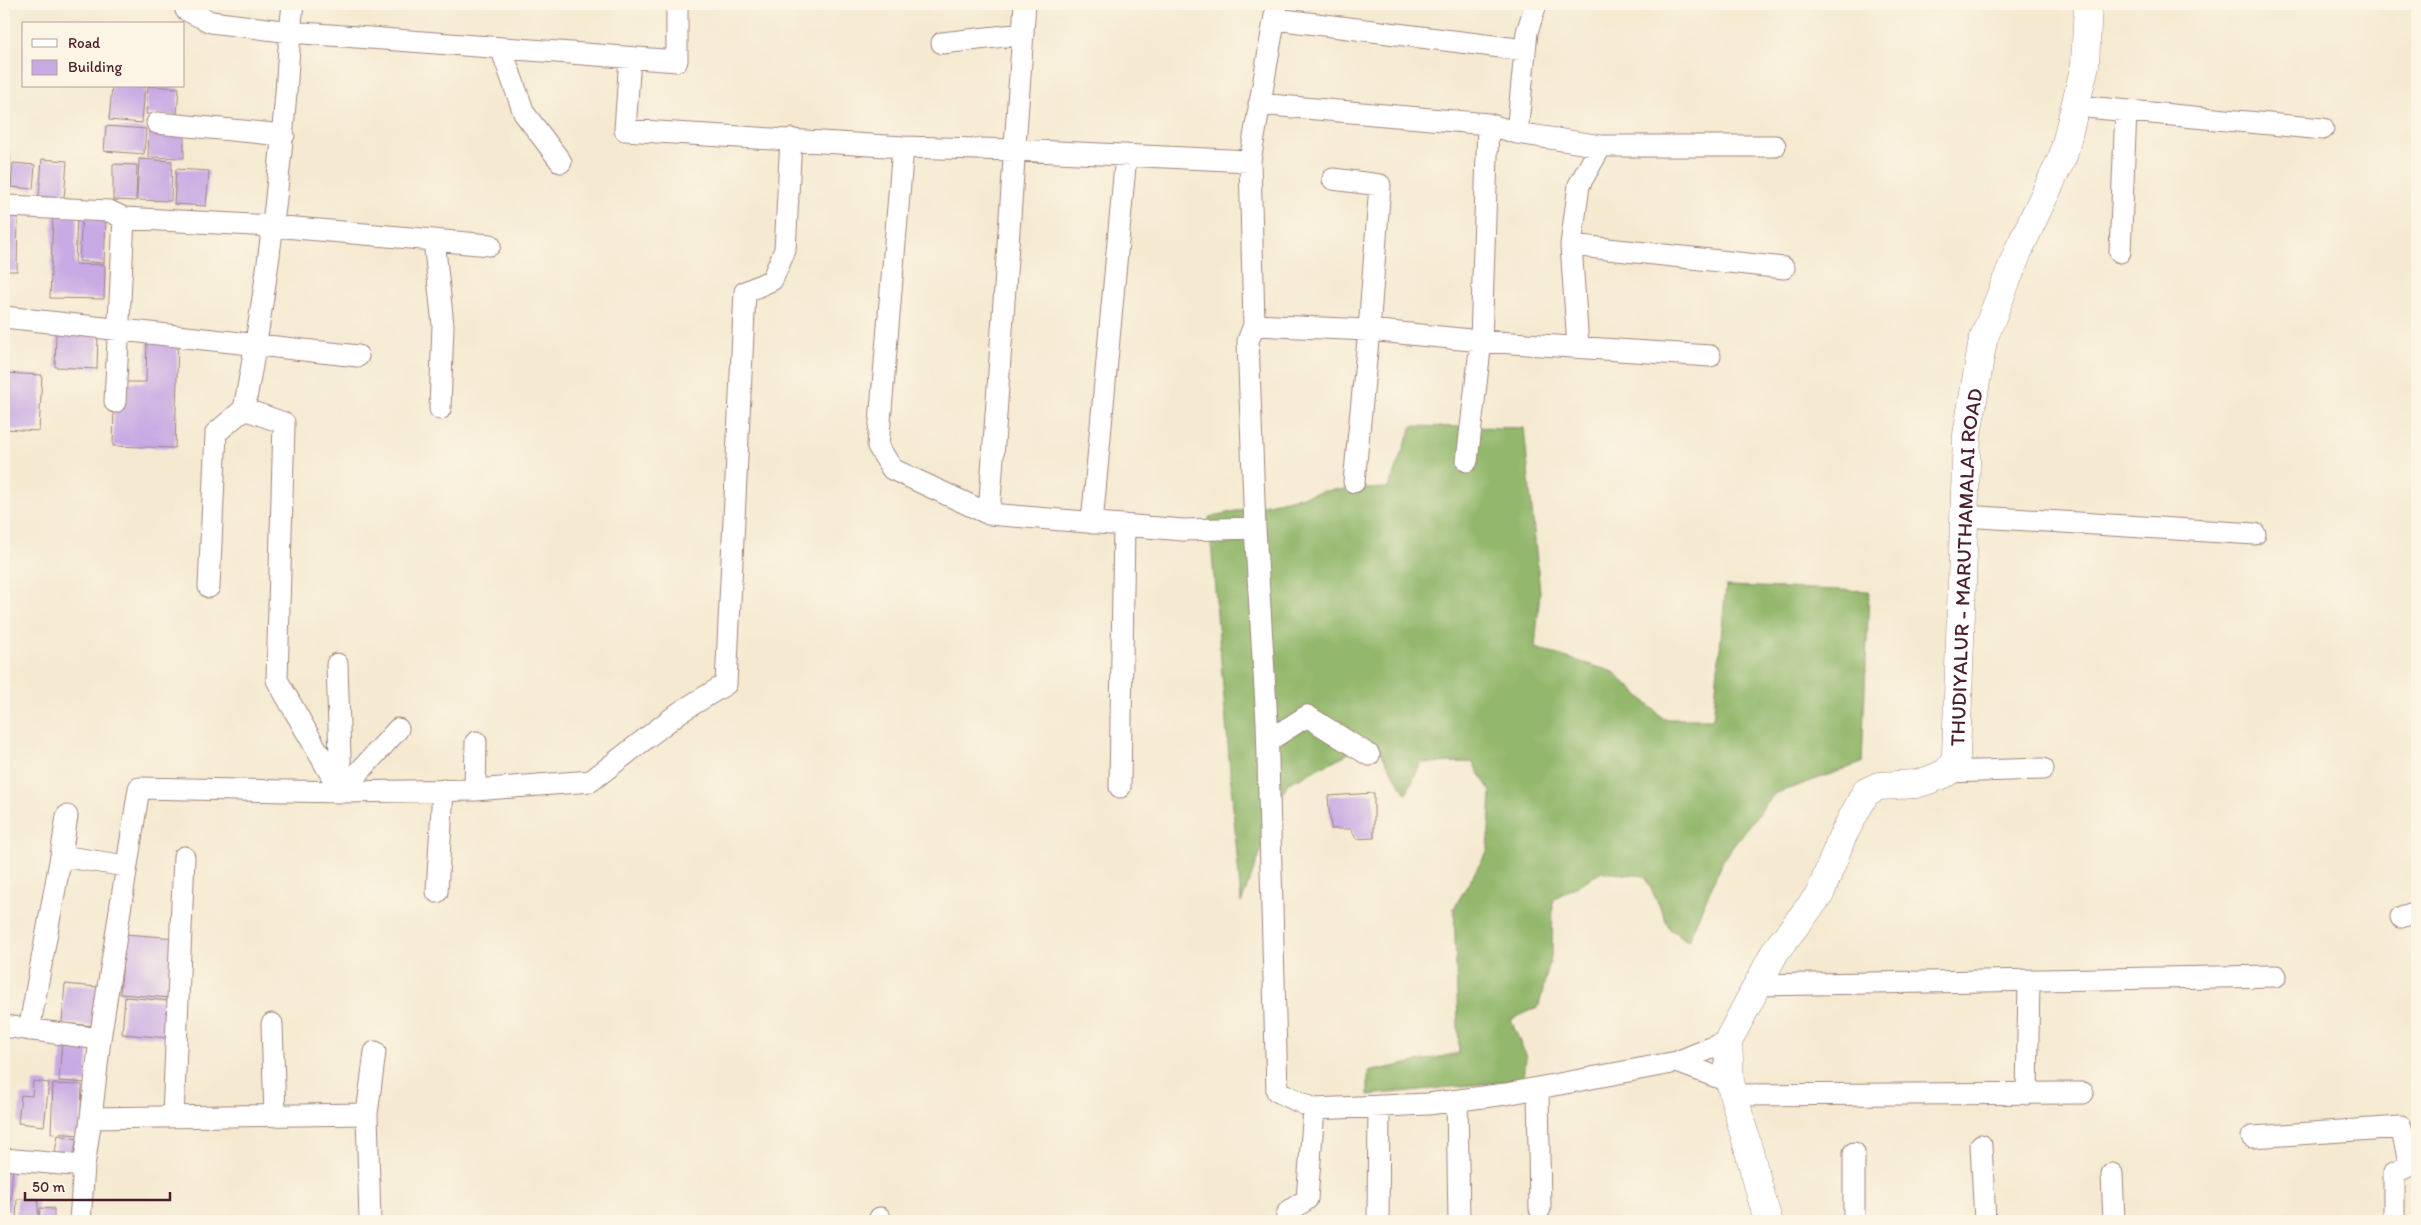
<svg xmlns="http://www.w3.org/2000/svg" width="2421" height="1225" viewBox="0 0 2421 1225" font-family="Itim,sans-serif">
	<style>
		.forest { fill: #93b76c; stroke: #6e6b4c }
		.building { fill: #c7aae4 }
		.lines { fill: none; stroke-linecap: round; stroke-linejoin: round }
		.street-casing { stroke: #a0847e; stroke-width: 23 }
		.secondary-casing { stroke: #a0847e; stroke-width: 29 }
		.street { stroke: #fff; stroke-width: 21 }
		.secondary { stroke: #fff; stroke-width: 28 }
		.labels { text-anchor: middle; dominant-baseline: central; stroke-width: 5; stroke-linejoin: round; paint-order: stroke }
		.street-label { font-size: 21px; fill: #4a1f2b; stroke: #fcf5e5 }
	</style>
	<rect width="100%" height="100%" fill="#fcf5e5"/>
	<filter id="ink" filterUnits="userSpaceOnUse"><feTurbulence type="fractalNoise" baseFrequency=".02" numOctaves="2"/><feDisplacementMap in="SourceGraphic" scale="10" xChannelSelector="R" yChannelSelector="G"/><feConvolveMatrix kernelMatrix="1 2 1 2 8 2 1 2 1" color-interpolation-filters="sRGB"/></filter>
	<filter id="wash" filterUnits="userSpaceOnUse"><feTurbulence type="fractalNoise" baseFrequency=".0096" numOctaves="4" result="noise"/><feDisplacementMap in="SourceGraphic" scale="20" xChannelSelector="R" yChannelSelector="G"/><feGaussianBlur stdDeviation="1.12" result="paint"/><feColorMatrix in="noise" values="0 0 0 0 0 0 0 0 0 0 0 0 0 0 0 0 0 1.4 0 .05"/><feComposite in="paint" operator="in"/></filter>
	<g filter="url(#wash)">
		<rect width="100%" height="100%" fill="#f5ead1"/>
		<path class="forest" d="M1412,426L1524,428L1540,592L1535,648L1614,672L1664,719H1713L1726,586L1869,591L1862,763L1774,794L1724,858L1688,941L1670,929L1645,876L1602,872L1553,899L1552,952L1539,1006L1511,1020L1526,1057L1524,1080L1368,1095V1072L1459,1053L1454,908L1488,850L1491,792L1472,762L1421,763L1406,794L1375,744L1353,751L1287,784L1241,903L1209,517L1330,490L1388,488Z"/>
		<g id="blocks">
			<path class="building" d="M112,86H145L142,123L109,120Z
				M148,86L179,88L177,116L146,114Z
				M106,126L146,129L144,154L104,151Z
				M149,131L184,132V158L148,157Z
				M4,156H10V192H4Z
				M42,159L67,161L64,199L39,196Z
				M139,159L172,161L171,201L137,200Z
				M13,163L35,165L33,189L11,187Z
				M113,164L137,165L136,201L113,200Z
				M176,169L209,171L206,206L174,204Z
				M4,214H18L17,271H4Z
				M53,216H77L75,264L105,265L104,299L50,298Z
				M82,217L106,218L104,263L79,261Z
				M56,332L98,335L97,369L55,367Z
				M147,338L178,339L175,448L113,446L114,406L122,382H146Z
				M4,373L42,375L39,431L4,429Z
				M1374,793V838L1356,839L1351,829H1331L1328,796Z
				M125,934L176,938L171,998L120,994Z
				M65,984L97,987L94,1026L62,1023Z
				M125,997L171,1001L169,1038L122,1034Z
				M62,1040L89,1042L86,1083L59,1081Z
				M4,1075H9L5,1112H4Z
				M33,1081L49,1083L44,1126L18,1123L21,1095L32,1096Z
				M53,1084L82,1085L80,1135L51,1133Z
				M58,1135L77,1139L72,1161L54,1158Z
				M4,1163H13L10,1211L4,1210Z
				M17,1199H38V1221H16Z
				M40,1208L54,1209V1221H39Z"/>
		</g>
	</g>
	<g filter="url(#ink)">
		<use href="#blocks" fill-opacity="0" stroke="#a0847e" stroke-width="1"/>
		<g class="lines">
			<g class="street-casing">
				<path id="street" d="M187,4L186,10L211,22L290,32C283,159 268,284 244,409
					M293,4L290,32L677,61V4
					M1277,4L1250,161L1254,325L1248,341L1255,528L1267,722L1277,1091L1314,1109L1428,1104L1506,1094L1677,1062L1730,1082
					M1276,19L1525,50
					M942,43L1023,34
					M501,48L524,113L561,162
					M630,58L625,130L903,147L1015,150L1250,161
					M1259,104L1488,124L1517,133L1601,146H1775
					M2075,106L2323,129
					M157,123L284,135
					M1517,133L1527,32L1536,4
					M903,147L878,446L892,469L989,514L1183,530L1255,528
					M1333,179L1380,185L1369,330L1354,482
					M8,206L109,211L124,218L273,226L490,245
					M434,240L443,325L440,409
					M1571,245L1784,268
					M2120,252L2126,111
					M4,317L358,356
					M1254,325L1369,330L1481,341L1710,356
					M1578,346L1571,245L1579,185L1601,146
					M115,402L124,218
					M1467,461L1481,341L1488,124
					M989,514L1025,4
					M1964,516L2255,534
					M1092,523L1126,155
					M209,587L216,433L244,409L284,423L277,680L341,792
					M337,664L341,790
					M1268,741L1307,716L1369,755
					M1948,772L2043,769
					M1120,787L1124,525
					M475,790L476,742
					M341,792L398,729
					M61,856L67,816
					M437,892L443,790
					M2401,917L2417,912
					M1758,985L2276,976
					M272,1024L275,1116
					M4,1026L100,1039
					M29,1030L61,856L126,866
					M1677,1062L1728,1041
					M1538,1089L1540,1209
					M2027,1094L2029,981
					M1733,1095L2083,1093
					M1457,1101L1459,1221
					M367,1114L375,1052
					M173,1117L184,857
					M91,1118L100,1039L139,788L341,792L475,790L591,781L680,712L726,684L745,292L772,280L785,250L791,139
					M2252,1137L2401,1127L2410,1165
					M1981,1145L1985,1221
					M4,1159L84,1166
					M2112,1174L2114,1221
					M80,1221L84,1166L91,1118L367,1114L370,1221
					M880,1221V1218
					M1286,1221L1288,1212L1307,1199L1314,1109
					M1378,1221L1379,1106
					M1854,1221V1153
					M2394,1221V1173L2417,1162"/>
			</g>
			<g class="secondary-casing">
				<g id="secondary">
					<path id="s1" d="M1768,1221L1730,1082L1728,1041L1776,950L1820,894L1842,837L1866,792L1879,786L1916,784L1932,779L1948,772L1956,757L1967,435L1983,340L2019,249L2063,156L2085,65L2088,4"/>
				</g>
			</g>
			<use href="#street" class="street"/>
			<use href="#secondary" class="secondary"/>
		</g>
	</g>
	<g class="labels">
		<g class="street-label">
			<text stroke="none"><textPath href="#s1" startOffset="764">THUDIYALUR - MARUTHAMALAI ROAD</textPath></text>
		</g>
	</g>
	<rect width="2421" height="1225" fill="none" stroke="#fcf5e5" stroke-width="20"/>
	<rect x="22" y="22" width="162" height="65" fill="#fcf5e5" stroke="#b59f9b"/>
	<rect x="32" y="39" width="25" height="8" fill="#ffffff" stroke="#b59f9b"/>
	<text x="68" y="48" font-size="15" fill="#4a1f2b">Road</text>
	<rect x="32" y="60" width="25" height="15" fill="#c7aae4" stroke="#b59f9b"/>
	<text x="68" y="72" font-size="15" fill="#4a1f2b">Building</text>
	<path d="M25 1192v8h145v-8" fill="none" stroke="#4a1f2b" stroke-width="2.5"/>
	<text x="32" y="1192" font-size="15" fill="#4a1f2b" stroke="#fcf5e5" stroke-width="4" paint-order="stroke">50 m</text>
</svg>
